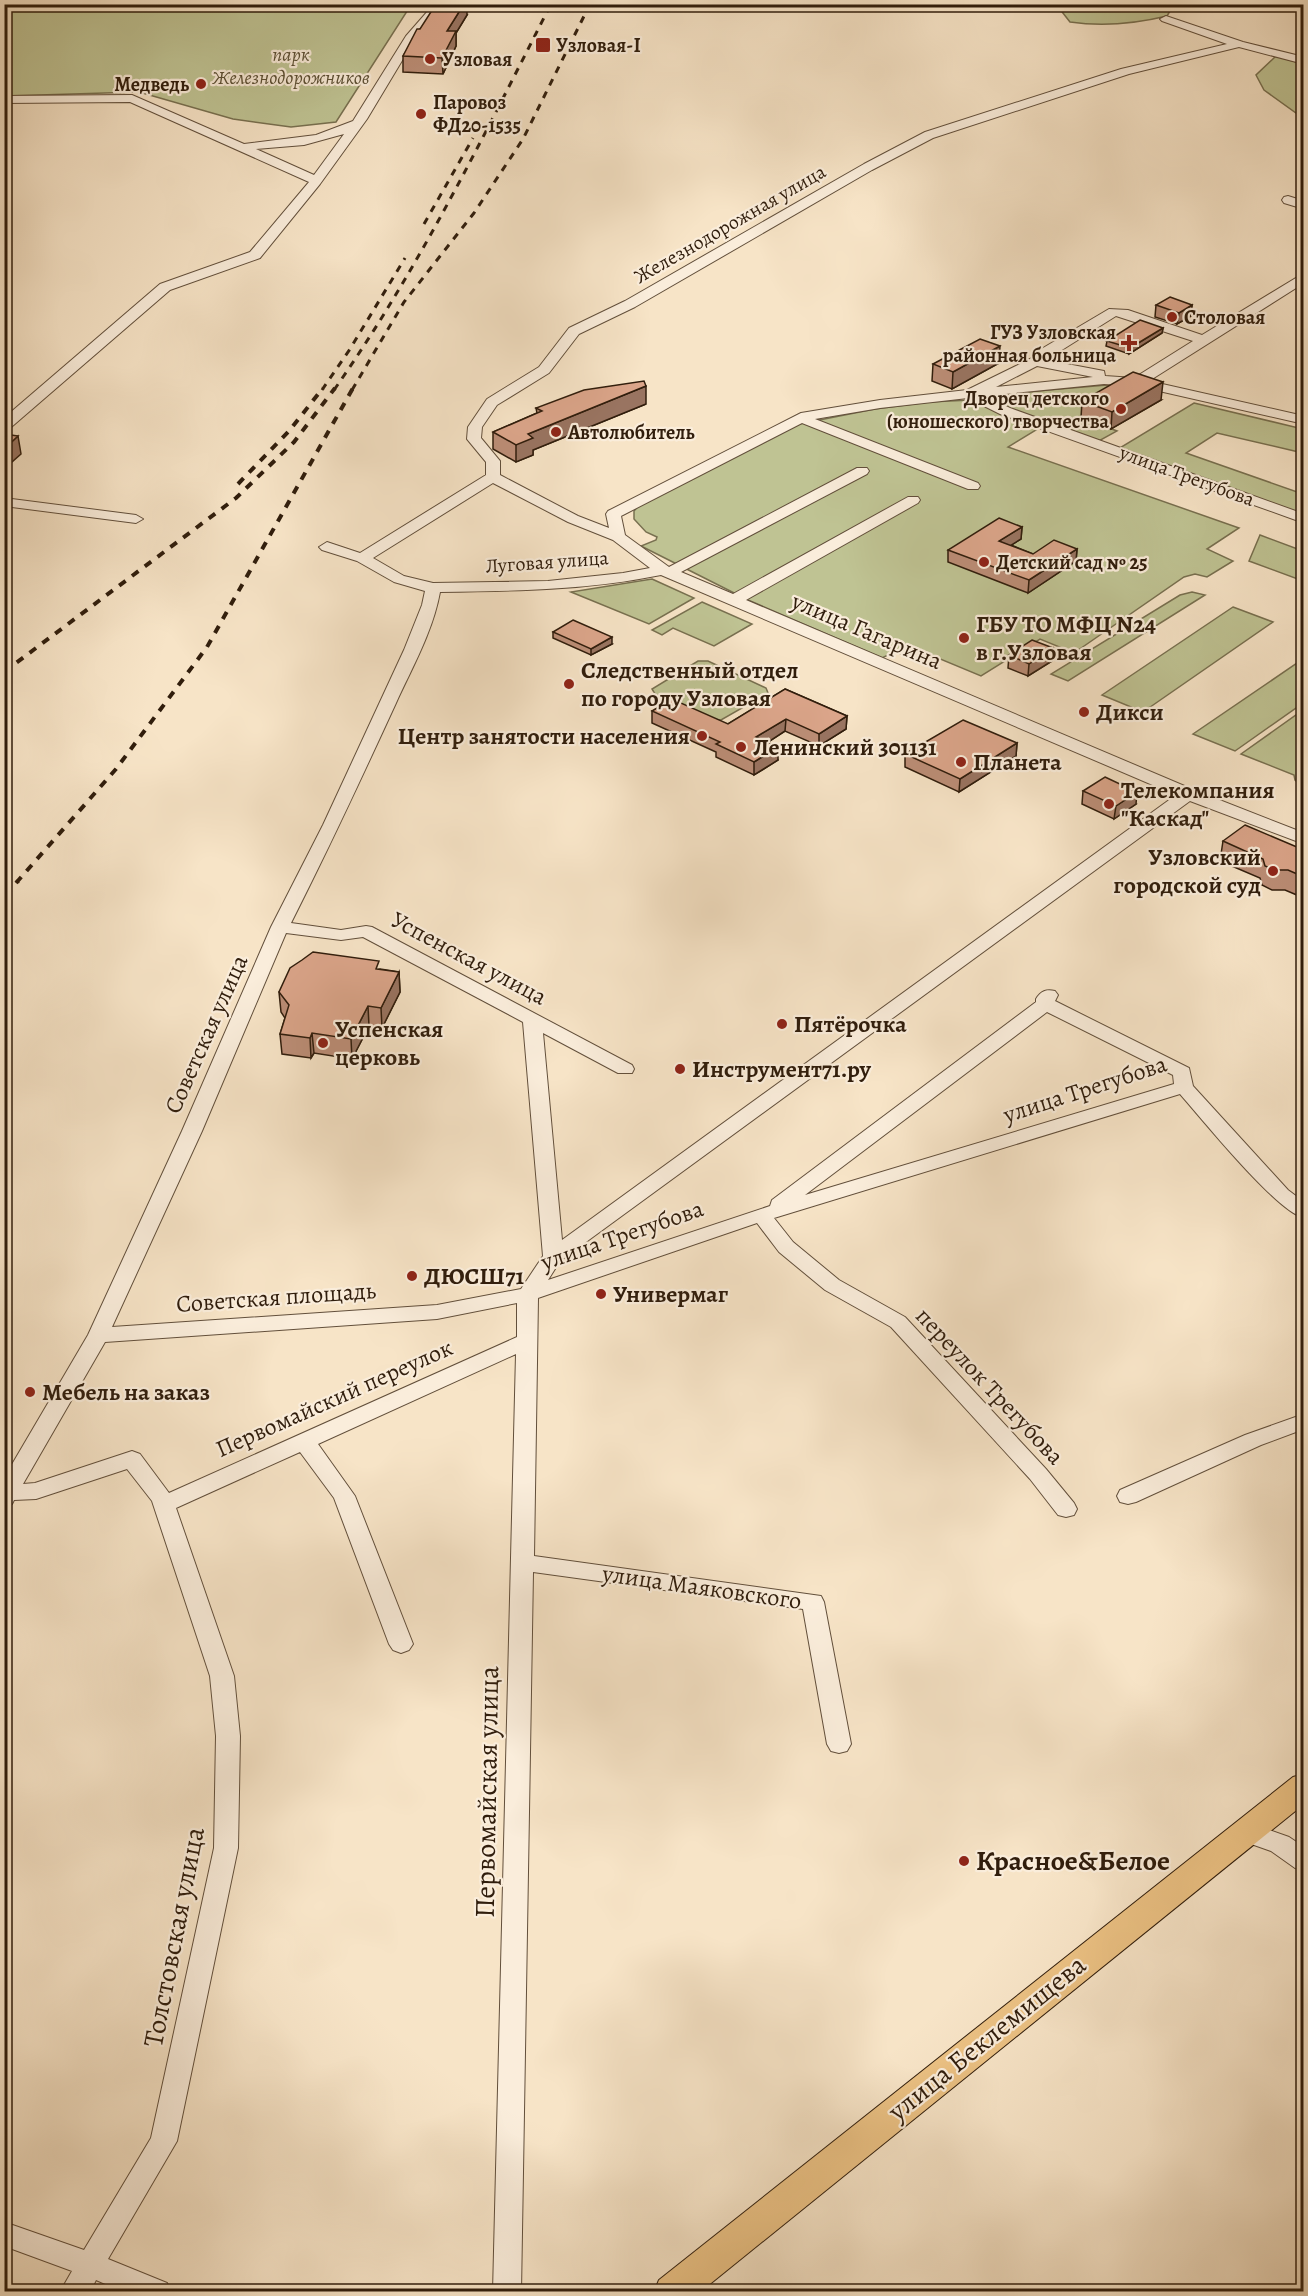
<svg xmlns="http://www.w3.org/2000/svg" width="1308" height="2296" viewBox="0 0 1308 2296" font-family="Alegreya,serif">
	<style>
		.green { fill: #bfc393; stroke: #787050; stroke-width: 1.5 }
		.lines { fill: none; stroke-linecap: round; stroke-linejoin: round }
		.minor-casing { stroke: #624f3b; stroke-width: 2 }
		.major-casing { stroke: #301d0c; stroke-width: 2 }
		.minor { fill: #faeddb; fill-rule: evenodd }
		.major { fill: #ecc284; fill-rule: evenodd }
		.rail-far2 { stroke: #301d0c; stroke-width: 3; stroke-dasharray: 7 7; stroke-linecap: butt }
		.rail-far1 { stroke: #301d0c; stroke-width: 4; stroke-dasharray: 8 8; stroke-linecap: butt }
		.rail { stroke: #301d0c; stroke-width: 4.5; stroke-dasharray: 10 10; stroke-linecap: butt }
		.wall { fill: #bc8e77; stroke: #301d0c; stroke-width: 1.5 }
		.shaded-wall { fill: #997461; stroke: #301d0c; stroke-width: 1.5 }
		.building { fill: #dba58a; stroke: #301d0c; stroke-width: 1.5 }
		.poi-dot { fill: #8f2418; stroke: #faeddb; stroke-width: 2 }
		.labels { text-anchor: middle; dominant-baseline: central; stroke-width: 4.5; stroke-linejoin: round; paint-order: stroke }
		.far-poi-label { font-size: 20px; font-weight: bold; fill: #301d0c; stroke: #faeddb; text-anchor: start }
		.far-park-label { font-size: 20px; font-style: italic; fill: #5b4f34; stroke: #faeddb }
		.far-street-label { font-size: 20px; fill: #301d0c; stroke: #faeddb }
		.poi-label { font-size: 24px; font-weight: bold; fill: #301d0c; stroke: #faeddb; text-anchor: start }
		.street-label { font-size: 24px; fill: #301d0c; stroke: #faeddb }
		.near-street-label { font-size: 28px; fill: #301d0c; stroke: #faeddb }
		.near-poi-label { font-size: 28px; font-weight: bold; fill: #301d0c; stroke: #faeddb; text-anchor: start }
	</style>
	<rect width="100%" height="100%" fill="#f7e4c7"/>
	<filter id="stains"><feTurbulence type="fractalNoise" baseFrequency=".00333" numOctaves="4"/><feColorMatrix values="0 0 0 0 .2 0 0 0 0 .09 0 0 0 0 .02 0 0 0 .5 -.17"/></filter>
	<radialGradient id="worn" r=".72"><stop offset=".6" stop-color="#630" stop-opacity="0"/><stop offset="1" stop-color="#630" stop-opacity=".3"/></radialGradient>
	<path class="green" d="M4,5L5,4L411,5L336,122L291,127L233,119L139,92L5,96Z
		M1050,5V4L1178,5L1173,6L1167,16C1134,24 1104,27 1070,22L1059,8Z
		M1276,56L1303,64V118L1264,90L1256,75Z
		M1107,385L1128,388L1082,418L1117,431L1097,442L976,396Z
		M971,400L1041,427L1008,447L1239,528L1207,549L1233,561L1207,577L1195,574L1184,577L1074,653L1040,639L981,676L914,648L902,654L894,652L882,658L748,600L641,546L656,540L657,537L646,532L634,519V511L640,504L799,424L875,409L929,402Z
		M1194,403L1303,429V453L1217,433L1186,453L1303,494V515L1118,449Z
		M1260,535L1303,551V581L1249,561Z
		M652,579L694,598L649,624L571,592Z
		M1192,592L1205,595L1068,681L1051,674L1180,595Z
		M702,602L752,624L714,646L673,628L662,635L652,630Z
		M1233,607L1273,622L1143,712L1102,695Z
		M1303,659V703L1235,751L1193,734Z
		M698,661H708L766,688L768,693L721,720H709L655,694L652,689Z
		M1303,710L1304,783L1301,785L1295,780L1294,775L1241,754Z"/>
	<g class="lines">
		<g class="minor-casing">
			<path id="minor" d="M434,4H446L415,39L367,119L320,184L260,258L170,290L9,429L4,430V418L160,284L250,252L309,182L130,102L4,103V96L132,95L244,144L316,135L353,121L406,36ZM344,134L314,175L256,149L304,145Z
				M1166,16L1243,42L1304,57V64L1239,47L1129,74L933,138L872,170L635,307L579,334L549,373L497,405L482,427L481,438L500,461V475L578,516L609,528L606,514L608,511L801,413L880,400L967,390L1030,359L1043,348L1109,309L1128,310L1202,335L1304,273V283L1149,381L1304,416V424L1137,386L1104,384L985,396L1010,408L1304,514V523L1000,414L968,398L880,408L815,419L978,483L980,486L978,489H968L802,423L621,516L625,535L669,567L857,468H867L869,471L867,474L681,572L733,594L908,497H918L920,500L918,503L746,600L1194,790L1304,833V844L1190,801L560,1261L548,1280L770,1206L772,1200L1036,1002V999C1041,991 1046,989 1055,991L1058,995L1055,1001L1189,1068L1193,1086L1288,1190L1304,1202V1218C1276,1211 1203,1120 1180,1094L774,1218L793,1242L839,1280L905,1317L1046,1469L1074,1503L1077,1509L1074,1515L1066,1517L1058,1515L1030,1479L891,1327L825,1290L779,1252L757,1223L538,1298L534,1556L821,1596L824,1602L851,1744L847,1751L839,1753L831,1751L827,1744L803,1609L533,1572L521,2292H493L516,1354L318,1444L355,1496L413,1644L409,1650L401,1653L393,1650L389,1644L334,1498L300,1452L176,1508L234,1676L240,1736L238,1848L177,2141L108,2259L167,2283L171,2292H124L96,2280L90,2292H60L72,2271L4,2246V2222L84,2250L151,2138L214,1848L216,1736L210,1676L152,1501L127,1469L36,1499L14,1500L12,1504L4,1506V1478L88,1335L182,1131L271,927L323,825L404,650L422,605L425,591L394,582L357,561L322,550L319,547L327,542L360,553L486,475V462L467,439L468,427L487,399L539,367L569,328L625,301L864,164L925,132L1121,69L1227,44L1162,21L1160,19ZM1116,316L1193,341L1134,378L1105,376L1104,371L1046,360ZM1037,366L1093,377L996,387ZM493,483L568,522L613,540L650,568L623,573L548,581L433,583L404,576L373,558ZM661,575L1176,795L562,1240L543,1033L618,1073H632L634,1069L632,1065L372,927L366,926L341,930L291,923C328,850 362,777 396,703C412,668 433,631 440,592C515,591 588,590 661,575ZM286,933L341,940L363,937L523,1022L543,1256L521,1289L437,1305L112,1327L202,1131ZM1047,1012L1173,1075L1174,1084L805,1195ZM517,1303V1337L169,1493L140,1454L132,1451L35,1483L23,1484L105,1342L437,1319Z
				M1288,196L1304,201V209L1284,203L1282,200L1284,197Z
				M4,498L136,515L143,519L136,523L4,506Z
				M1304,1414V1429L1261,1445L1136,1502L1128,1504L1120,1502L1117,1496L1120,1490L1245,1435Z
				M1246,1822L1289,1837L1304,1847V1871L1295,1868L1271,1851L1237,1839L1234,1832L1237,1825Z"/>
		</g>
		<g class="major-casing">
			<path id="major" d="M1304,1774V1804L700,2292H654L659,2280L1293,1777Z"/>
		</g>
		<use href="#minor" class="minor"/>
		<use href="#major" class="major"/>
		<path class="rail-far2" d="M424,224L473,138
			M322,390L350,349L405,258
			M334,390C419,269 484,135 551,4
			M352,390L404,302L474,213L523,139L590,4"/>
		<path class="rail-far1" d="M238,484L289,431L323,388
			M4,672L236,498L294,442L335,388
			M16,883L116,769L207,647L353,388"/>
		<path class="rail" d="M4,897L18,881"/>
	</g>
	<path class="wall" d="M467,15L456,33V46L443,74L403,72V56L420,29Z
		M1156,305H1192L1191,316L1177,324L1155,317Z
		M1163,328L1162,333L1129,354L1106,346L1107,341Z
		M999,363L952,389L932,381L933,364Z
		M1161,400L1111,429L1081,418L1082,401Z
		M646,404L533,450V455L516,462L493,449V432L537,413L536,408Z
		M1022,527L1021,539L1011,545L1033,554L1077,549L1076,561L1028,593L948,562V550Z
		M553,632L612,644L591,655L553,638Z
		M1009,655L1052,661L1028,676L1008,668Z
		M785,689L847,716L846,729L819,746L785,731L768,742L778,760L754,775L716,757V752L652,723V711L728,724Z
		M1017,743L1016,756L959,792L905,767V754Z
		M1083,791L1136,804L1114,819L1082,804Z
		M1223,841L1304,850V898L1285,890H1272L1262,885L1260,878L1220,861Z
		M380,969L399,972L400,992L382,1028L369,1026L352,1059L314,1053L311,1058L282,1054L280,1034L285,1018L281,1012L279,992Z"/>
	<path class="shaded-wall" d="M464,4H467V15L456,33V46L443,74L442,58L447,31Z
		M1192,305L1191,316L1177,324L1179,313Z
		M1163,328L1162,333L1129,354L1130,348Z
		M1000,346L999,363L952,389L953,372Z
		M1163,382L1161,400L1111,429L1112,412Z
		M646,386V404L533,450V455L516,462V445L528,434Z
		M18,436L21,454L4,469V449Z
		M1022,527L1021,539L999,553V541Z
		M1077,549L1076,561L1028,593L1029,580Z
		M612,637V644L591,655V649Z
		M1053,648L1052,661L1028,676L1029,664Z
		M847,716L846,729L819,746V734Z
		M786,719L785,731L756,750V737Z
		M1017,743L1016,756L959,792L960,779Z
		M778,747V760L754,775V762Z
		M1137,792L1136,804L1114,819L1116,806Z
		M399,972L400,992L382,1028L381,1008Z
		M368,1006L369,1026L352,1059L351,1039Z
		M312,1033L314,1053L311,1058L310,1038Z"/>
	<path class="building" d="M436,4H464L447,31H456L442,58L403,56L417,29H420Z
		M1170,297L1192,305L1179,313L1156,305Z
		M1140,320L1163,328L1130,348L1107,341Z
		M980,339L1000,346L953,372L933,364Z
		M1133,372L1163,382L1112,412L1082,401Z
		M644,381L646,386L528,434L533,438L516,445L493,432L542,411L536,408L584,390Z
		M4,434L18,436L4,449Z
		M999,518L1022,527L999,541L1033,554L1054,540L1077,549L1029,580L948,550Z
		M573,620L612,637L591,649L553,632Z
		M1032,640L1053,648L1029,664L1009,655Z
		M785,689L847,716L819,734L786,719L756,737L778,747L754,762L716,744L720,742L652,711L672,699L728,724Z
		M963,720L1017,743L960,779L905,754Z
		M1105,777L1137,792L1116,806L1083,791Z
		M1245,825L1304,850V877L1288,870H1275L1265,866L1263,859L1223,841Z
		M313,952L379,961L376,969L399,972L381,1008L368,1006L351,1039L312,1033L310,1038L280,1034L289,1005L279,992L290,968L302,960Z"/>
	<g class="poi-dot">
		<rect x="535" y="37" width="16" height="16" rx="3"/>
		<circle cx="430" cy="59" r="6"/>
		<circle cx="201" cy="84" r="6"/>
		<circle cx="421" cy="114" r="6"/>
		<circle cx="1172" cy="317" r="6"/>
		<path d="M1126 334h6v6h6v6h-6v6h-6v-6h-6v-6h6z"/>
		<circle cx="1121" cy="409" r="6"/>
		<circle cx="556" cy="432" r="6"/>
		<circle cx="984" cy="562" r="6"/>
		<circle cx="964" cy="638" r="6"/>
		<circle cx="569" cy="684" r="6"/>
		<circle cx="1084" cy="712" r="6"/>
		<circle cx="702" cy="736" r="6"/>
		<circle cx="741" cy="747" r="6"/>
		<circle cx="961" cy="762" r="6"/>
		<circle cx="1109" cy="804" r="6"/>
		<circle cx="1273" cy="871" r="6"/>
		<circle cx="782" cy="1024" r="6"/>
		<circle cx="323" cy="1043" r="6"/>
		<circle cx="680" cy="1069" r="6"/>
		<circle cx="412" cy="1276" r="6"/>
		<circle cx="601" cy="1294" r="6"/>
		<circle cx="30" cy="1392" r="6"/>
		<circle cx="964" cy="1861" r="6"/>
	</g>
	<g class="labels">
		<g class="far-poi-label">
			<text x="556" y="45">Узловая-I</text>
			<text x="442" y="59">Узловая</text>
			<text x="189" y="84" text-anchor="end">Медведь</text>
			<text x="433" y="102">Паровоз<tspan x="433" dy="23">ФД20-1535</tspan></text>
			<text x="1184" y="317">Столовая</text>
			<text x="1116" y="332" text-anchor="end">ГУЗ Узловская<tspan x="1116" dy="23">районная больница</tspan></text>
			<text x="1109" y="398" text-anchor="end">Дворец детского<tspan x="1109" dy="23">(юношеского) творчества</tspan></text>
			<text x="568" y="432">Автолюбитель</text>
			<text x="996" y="562">Детский сад № 25</text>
		</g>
		<g class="far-park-label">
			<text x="291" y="54">парк<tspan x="291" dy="23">Железнодорожников</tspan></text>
		</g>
		<g class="far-street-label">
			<text transform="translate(730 224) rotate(-30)">Железнодорожная улица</text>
			<text transform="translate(1187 476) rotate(20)">улица Трегубова</text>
			<text transform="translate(547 562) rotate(-4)">Луговая улица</text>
		</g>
		<g class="poi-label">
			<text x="976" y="624">ГБУ ТО МФЦ N24<tspan x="976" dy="28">в г.Узловая</tspan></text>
			<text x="581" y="670">Следственный отдел<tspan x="581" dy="28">по городу Узловая</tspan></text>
			<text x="1096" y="712">Дикси</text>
			<text x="690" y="736" text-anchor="end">Центр занятости населения</text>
			<text x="753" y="747">Ленинский 301131</text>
			<text x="973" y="762">Планета</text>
			<text x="1121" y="790">Телекомпания<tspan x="1121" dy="28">"Каскад"</tspan></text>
			<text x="1261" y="857" text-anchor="end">Узловский<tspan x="1261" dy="28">городской суд</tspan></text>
			<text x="794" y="1024">Пятёрочка</text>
			<text x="335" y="1029">Успенская<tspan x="335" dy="28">церковь</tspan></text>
			<text x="692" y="1069">Инструмент71.ру</text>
			<text x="424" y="1276">ДЮСШ71</text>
			<text x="613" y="1294">Универмаг</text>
			<text x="42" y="1392">Мебель на заказ</text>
		</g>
		<g class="street-label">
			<text transform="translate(867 631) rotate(23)">улица Гагарина</text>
			<text transform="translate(469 958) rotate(28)">Успенская улица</text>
			<text transform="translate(206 1034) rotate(-66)">Советская улица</text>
			<text transform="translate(1085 1089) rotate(-18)">улица Трегубова</text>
			<text transform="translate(622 1235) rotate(-19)">улица Трегубова</text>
			<text transform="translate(276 1297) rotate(-4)">Советская площадь</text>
			<text transform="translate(990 1386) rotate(47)">переулок Трегубова</text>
			<text transform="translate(334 1398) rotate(-24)">Первомайский переулок</text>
			<text transform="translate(702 1587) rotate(8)">улица Маяковского</text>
		</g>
		<g class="near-street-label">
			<text transform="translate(487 1792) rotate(-89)">Первомайская улица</text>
			<text transform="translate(174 1937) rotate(-79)">Толстовская улица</text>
			<text transform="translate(987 2038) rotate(-39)">улица Беклемищева</text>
		</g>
		<g class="near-poi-label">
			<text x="976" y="1861">Красное&amp;Белое</text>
		</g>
	</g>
	<rect width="1308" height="2296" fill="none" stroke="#f7e4c7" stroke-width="24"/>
	<rect x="6" y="6" width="1296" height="2284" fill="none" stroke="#301d0c" stroke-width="3"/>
	<rect x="12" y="12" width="1284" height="2272" fill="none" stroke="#301d0c" stroke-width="1.5"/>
	<rect width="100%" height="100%" filter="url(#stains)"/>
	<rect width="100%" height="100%" fill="url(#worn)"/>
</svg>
